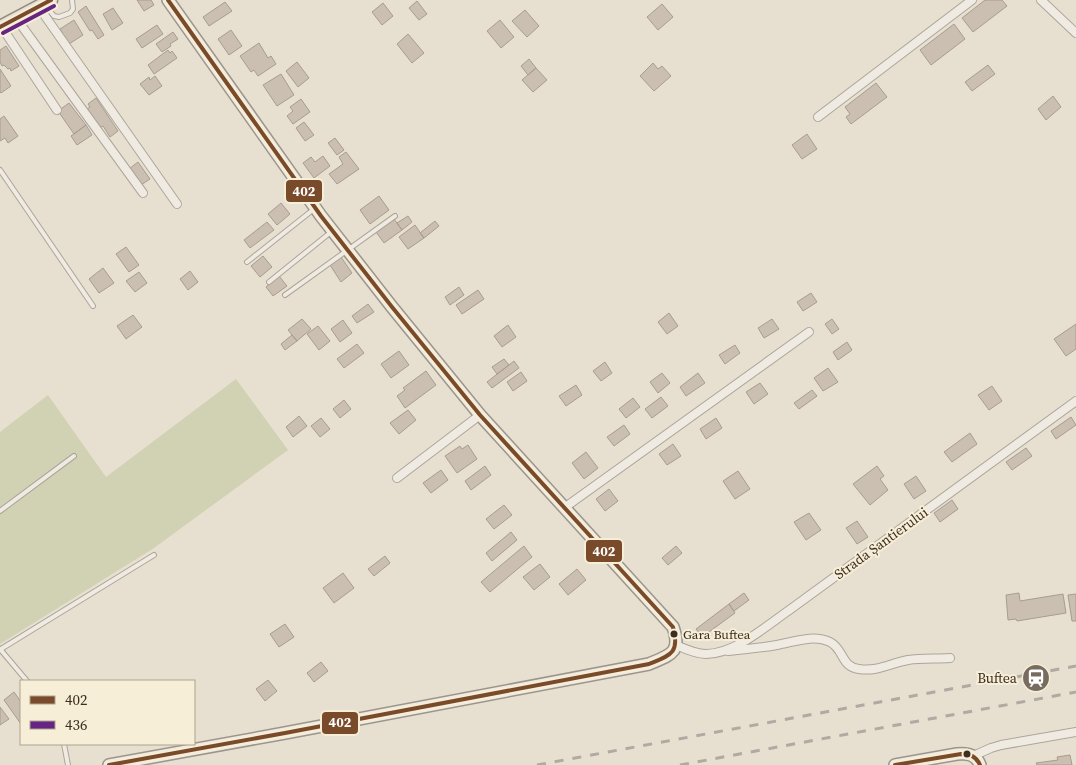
<svg xmlns="http://www.w3.org/2000/svg" width="1076" height="765" viewBox="0 0 1076 765" font-family="'Source Serif 4',serif">
	<style>
		.cemetery { fill: #d1d1b3 }
		.building { fill: #cbbfb2; stroke: #a89c90 }
		.lines { fill: none; stroke-linecap: round; stroke-linejoin: round }
		.service-casing { stroke: #ada599; stroke-width: 6 }
		.minor-casing { stroke: #ada599; stroke-width: 10 }
		.secondary-casing { stroke: #9c958a; stroke-width: 14 }
		.primary-casing { stroke: #928b80; stroke-width: 15 }
		.service { stroke: #efebe3; stroke-width: 4 }
		.minor { stroke: #efebe3; stroke-width: 8 }
		.secondary { stroke: #efebe3; stroke-width: 11 }
		.primary { stroke: #e6e1d4; stroke-width: 12 }
		.rail { stroke: #afaaa2; stroke-width: 3; stroke-dasharray: 9 9; stroke-linecap: butt }
		.bus-1-casing { stroke: #f7eed8; stroke-width: 8 }
		.bus-2-casing { stroke: #f7eed8; stroke-width: 8 }
		.bus-1 { stroke: #7a4b2a; stroke-width: 4 }
		.bus-2 { stroke: #662483; stroke-width: 4 }
		.bus-dot { fill: #3d2e20; stroke: #f7eed8; stroke-width: 2 }
		.labels { text-anchor: middle; dominant-baseline: central; stroke-width: 4; stroke-linejoin: round; paint-order: stroke }
		.bus-label { font-size: 13px; fill: #3d2e20; stroke: #f7eed8; text-anchor: start }
		.street-label { font-size: 14px; fill: #3d2e20; stroke: #f7eed8 }
		.poi-label { font-size: 14px; fill: #3d2e20; stroke: #f7eed8; text-anchor: end }
		.line-badge { stroke: #f7eed8; stroke-width: 2 }
		.badge-label { font-size: 14px; text-anchor: middle; font-weight: bold; fill: #fff }
	</style>
	<rect width="100%" height="100%" fill="#e7e0d1"/>
	<path class="cemetery" d="M236,379L288,450L154,548L0,644V432L48,395L106,477Z"/>
	<path class="building" d="M137,0H151L154,5L144,11Z
		M985,0H1002L1007,6L973,32L962,18Z
		M417,1L427,14L419,20L409,8Z
		M225,2L232,11L209,26L203,17Z
		M383,3L393,16L382,25L372,12Z
		M662,4L673,17L658,30L647,17Z
		M86,6L104,35L98,39L92,30L90,31L78,12Z
		M113,8L123,23L112,30L103,14Z
		M525,10L539,26L527,37L512,21Z
		M74,20L83,35L69,44L60,29Z
		M500,20L514,37L501,48L487,31Z
		M954,24L965,39L931,65L920,50Z
		M157,25L163,34L142,48L136,39Z
		M231,30L242,46L229,55L218,39Z
		M173,32L178,39L170,44L171,46L162,52L156,44Z
		M408,34L424,53L412,63L397,44Z
		M259,43L268,58L271,56L276,64L258,76L254,70L251,72L240,56Z
		M6,46L19,66L11,71L10,68L8,69L4,65L2,66L0,62V50Z
		M168,50L170,53L172,51L177,58L154,74L148,65Z
		M529,59L536,68L528,75L521,66Z
		M297,62L309,78L298,87L286,71Z
		M653,63L658,69L662,66L671,76L654,91L640,76Z
		M988,65L995,74L972,91L965,82Z
		M536,68L547,80L533,92L522,80Z
		M0,69L11,86L1,93L0,92Z
		M281,74L294,95L277,106L263,85Z
		M155,76L162,86L149,95L140,84L149,77L150,80Z
		M876,83L887,97L851,124L846,117L850,114L845,107Z
		M1053,96L1061,107L1046,120L1038,109Z
		M96,98L118,131L110,137L103,126L98,129L89,115L90,114L87,109L90,107L88,104Z
		M301,99L310,112L293,124L287,116L293,111L290,107Z
		M69,103L86,125L74,134L58,111Z
		M4,116L18,136L8,143L5,138L0,141V119Z
		M304,122L314,135L305,141L296,128Z
		M86,125L92,135L77,145L71,136Z
		M807,134L817,149L802,159L792,145Z
		M335,138L344,150L337,155L328,143Z
		M346,152L359,169L337,184L329,174L343,164L339,157Z
		M323,156L330,166L314,178L303,163L311,157L315,162Z
		M138,162L150,179L141,185L129,169Z
		M379,196L389,210L370,224L360,210Z
		M281,203L290,214L277,225L268,214Z
		M408,216L412,222L402,230L397,223Z
		M394,219L402,230L384,243L376,232Z
		M435,221L439,226L424,238L420,233Z
		M267,222L274,230L250,248L244,240Z
		M415,225L424,238L408,249L399,237Z
		M126,247L139,265L129,272L116,254Z
		M263,256L272,267L260,277L251,266Z
		M341,257L352,273L341,282L330,265Z
		M103,268L114,283L99,293L89,279Z
		M190,271L198,282L188,290L180,279Z
		M139,272L147,283L135,292L126,281Z
		M279,276L287,286L273,296L266,287Z
		M459,287L464,295L450,305L445,297Z
		M478,290L484,299L462,314L456,305Z
		M811,293L817,302L803,311L797,302Z
		M368,304L374,312L357,323L352,316Z
		M669,313L678,326L667,334L658,322Z
		M133,315L142,327L126,339L117,326Z
		M302,319L311,329L297,341L288,330Z
		M772,319L779,329L764,338L758,328Z
		M832,319L839,329L832,334L825,324Z
		M343,320L352,333L340,342L331,329Z
		M1076,324V349L1066,356L1054,339Z
		M508,325L516,337L502,347L494,336Z
		M318,326L330,341L319,350L307,334Z
		M292,335L297,341L285,350L281,344Z
		M847,342L852,350L838,360L833,352Z
		M357,344L364,353L344,368L337,359Z
		M735,345L740,353L725,364L719,355Z
		M399,351L409,365L391,378L381,364Z
		M504,359L509,365L497,374L492,367Z
		M514,361L519,368L492,388L487,382Z
		M605,362L612,373L601,381L593,371Z
		M828,368L838,382L823,391L814,378Z
		M426,371L436,385L405,408L397,396L405,390L403,388Z
		M521,372L527,381L513,391L507,382Z
		M662,373L670,383L658,393L650,382Z
		M698,373L705,383L686,396L680,387Z
		M760,383L768,394L754,404L746,392Z
		M576,385L582,395L566,406L559,396Z
		M992,386L1002,401L989,410L978,395Z
		M812,390L817,396L799,409L794,403Z
		M661,397L668,406L652,418L645,409Z
		M633,398L640,407L626,418L619,409Z
		M344,400L351,409L340,418L333,409Z
		M408,410L416,420L399,434L390,423Z
		M299,416L307,426L293,437L286,427Z
		M1071,417L1076,425L1056,439L1051,431Z
		M321,418L330,429L320,437L311,426Z
		M716,418L722,428L706,439L700,429Z
		M624,425L630,434L614,446L607,437Z
		M970,433L977,444L952,462L944,452Z
		M673,444L681,456L667,465L659,454Z
		M468,445L477,459L457,473L445,456L460,446L462,449Z
		M1026,448L1032,456L1012,470L1006,462Z
		M586,452L598,468L584,479L572,463Z
		M485,466L491,475L471,490L465,481Z
		M877,466L884,476L880,479L888,490L870,505L853,484Z
		M441,470L448,480L431,493L423,483Z
		M738,471L750,489L735,499L723,481Z
		M916,476L926,491L914,499L904,484Z
		M609,489L618,501L605,511L596,499Z
		M952,500L958,509L940,522L934,513Z
		M504,505L512,515L494,529L486,519Z
		M809,513L821,530L806,540L794,522Z
		M857,521L868,537L857,544L846,528Z
		M511,532L517,540L492,561L486,553Z
		M524,546L532,557L490,592L481,582Z
		M676,546L682,553L668,565L662,558Z
		M385,556L390,563L374,576L368,569Z
		M540,564L550,577L534,590L523,577Z
		M577,569L586,580L568,595L559,584Z
		M343,573L354,588L334,603L323,588Z
		M744,593L749,600L734,611L729,604Z
		M1019,593L1020,601L1063,594L1066,613L1017,621L1016,619L1008,620L1006,595Z
		M1076,594V621H1072L1068,595Z
		M729,604L735,613L702,637L696,629Z
		M285,624L294,637L279,647L270,634Z
		M321,662L328,671L314,682L307,673Z
		M268,680L277,691L265,701L256,689Z
		M14,692L21,702V724L4,700Z
		M0,707L9,719L0,725Z
		M1070,755L1072,765H1037L1036,763L1058,760L1057,757Z"/>
	<g class="lines">
		<g class="service-casing">
			<path id="service" d="M45,5L54,16L59,17L70,13L73,9L72,0
				M0,170L93,306
				M247,262L314,209
				M269,282L331,232
				M285,295L395,216
				M0,511L74,456
				M0,649L27,681
				M1,649L154,555
				M64,744L68,765"/>
		</g>
		<g class="minor-casing">
			<path id="minor" d="M1041,0L1076,33
				M38,6L177,204
				M16,18L143,193
				M1,26L57,110
				M818,117L972,0
				M397,478L480,415
				M564,508L809,332
				M676,645C685,649 696,654 706,654C734,654 765,627 788,611L1076,401
				M728,651C744,649 761,648 777,645C794,642 813,634 830,642C844,649 841,667 859,669C877,672 891,663 908,660C922,658 936,659 950,658
				M973,756L991,748L1001,745L1076,732"/>
		</g>
		<g class="secondary-casing">
			<path id="secondary" d="M109,765L285,733L649,664C670,655 682,653 673,627L480,415L392,307L321,216L168,0
				M895,765L957,754C967,753 976,754 980,765"/>
		</g>
		<g class="primary-casing">
			<path id="primary" d="M0,27L51,0"/>
		</g>
		<use href="#service" class="service"/>
		<use href="#minor" class="minor"/>
		<use href="#secondary" class="secondary"/>
		<use href="#primary" class="primary"/>
		<path class="rail" d="M537,765L1076,666
			M680,765L1076,692"/>
		<g class="bus-1-casing">
			<path id="bus-1" d="M0,27L51,0
				M109,765L285,733L649,664C671,655 680,653 673,627L480,415L392,307L321,216L168,0
				M895,765L961,754C970,754 976,756 980,765"/>
		</g>
		<g class="bus-2-casing">
			<path id="bus-2" d="M3,33L54,6"/>
		</g>
		<use href="#bus-1" class="bus-1"/>
		<use href="#bus-2" class="bus-2"/>
	</g>
	<defs>
		<g id="station-disc" transform="scale(1.4375)"><circle r="9.5" fill="#786c5e" stroke="#f7eed8"/><path d="M-3-6H3Q5-6 5-4V2Q5 4 3 4L4.5 6H3L1.5 4h-3L-3 6H-4.5L-3 4Q-5 4-5 2V-4Q-5-6-3-6ZM-3.5-4v3h7v-3ZM-3.5 1v1.5H-2V1ZM2 1v1.5H3.5V1Z" fill="#fff"/></g>
	</defs>
	<g fill-rule="evenodd">
		<use href="#station-disc" x="1036" y="678"/>
	</g>
	<g class="bus-dot">
		<circle cx="674" cy="634" r="4.5"/>
		<circle cx="967" cy="754" r="4.5"/>
	</g>
	<g class="labels">
		<g class="bus-label">
			<text x="683" y="634">Gara Buftea</text>
		</g>
		<g class="street-label">
			<text transform="translate(881 543) rotate(-36)">Strada Șantierului</text>
		</g>
		<g class="poi-label">
			<text x="1017" y="678">Buftea</text>
		</g>
	</g>
	<g class="line-badge">
		<rect x="285" y="179" width="38" height="24" rx="5" fill="#7a4b2a"/>
		<rect x="585" y="539" width="38" height="24" rx="5" fill="#7a4b2a"/>
		<rect x="321" y="711" width="38" height="24" rx="5" fill="#7a4b2a"/>
	</g>
	<g class="badge-label">
		<text x="304" y="196">402</text>
		<text x="604" y="556">402</text>
		<text x="340" y="727">402</text>
	</g>
	<rect x="20" y="680" width="175" height="65" fill="#f7eed8" stroke="#ada18e"/>
	<rect x="30" y="696" width="25" height="8" fill="#7a4b2a" stroke="#ada18e"/>
	<text x="65" y="705" font-size="15" fill="#3d2e20">402</text>
	<rect x="30" y="721" width="25" height="8" fill="#662483" stroke="#ada18e"/>
	<text x="65" y="730" font-size="15" fill="#3d2e20">436</text>
</svg>
